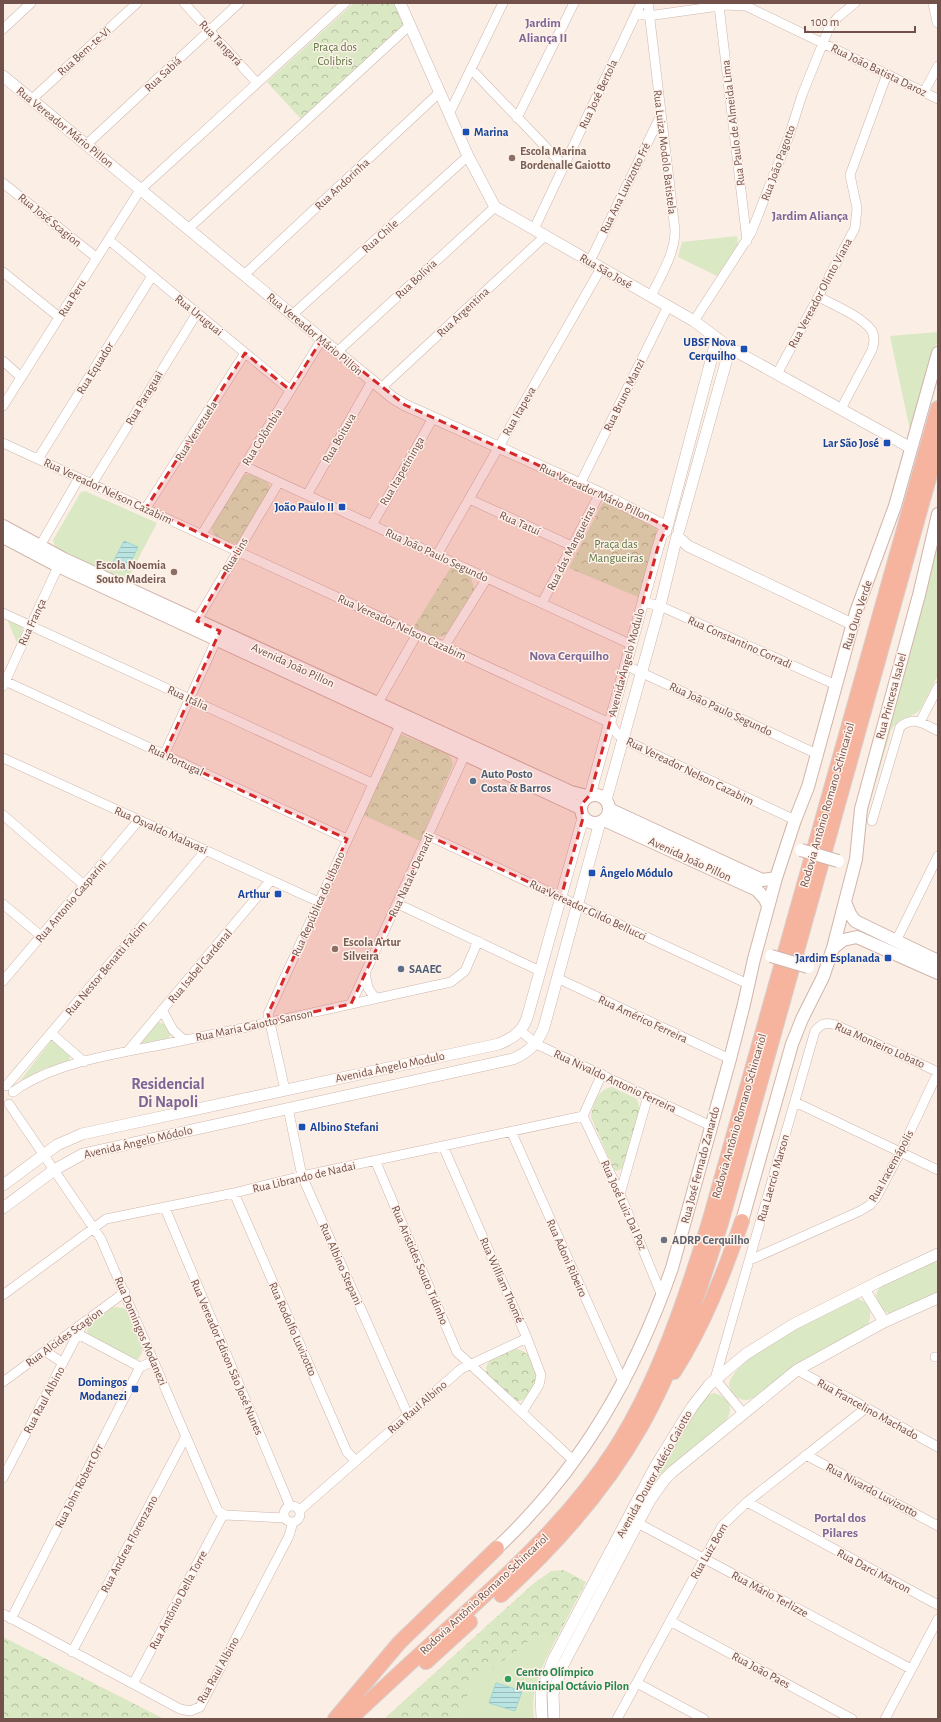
<svg xmlns="http://www.w3.org/2000/svg" width="941" height="1722" viewBox="0 0 941 1722" font-family="'Alegreya Sans',sans-serif">
	<style>
		.grass { fill: #dae8c3 }
		.forest { fill: url(#forest-crowns) }
		.water { fill: url(#water-rules); stroke: #a0d6d3 }
		.lines { fill: none; stroke-linecap: round; stroke-linejoin: round }
		.minor-casing { stroke: #ceb6ae; stroke-width: 10 }
		.tertiary-casing { stroke: #ceb6ae; stroke-width: 12 }
		.secondary-casing { stroke: #d1b4ab; stroke-width: 14 }
		.trunk-casing { stroke: #d8cecd; stroke-width: 16 }
		.minor { stroke: #fff; stroke-width: 9 }
		.tertiary { stroke: #fff; stroke-width: 11 }
		.secondary { stroke: #fff; stroke-width: 12 }
		.trunk { stroke: #f6b49e; stroke-width: 14 }
		.secondary-bridge-casing { stroke: #d1b4ab; stroke-width: 14; stroke-linecap: butt }
		.secondary-bridge { stroke: #fff; stroke-width: 12 }
		.marked { fill: #d62828; fill-opacity: 0.2; stroke: #d62828; stroke-width: 3; stroke-dasharray: 8 5; stroke-linejoin: round }
		.transit-dot { fill: #1a4fb4; stroke: #fef2ea; stroke-width: 1.5 }
		.education-dot { fill: #8d6e63; stroke: #fef2ea; stroke-width: 1.5 }
		.service-dot { fill: #5c6f8a; stroke: #fef2ea; stroke-width: 1.5 }
		.worship-dot { fill: #6b7280; stroke: #fef2ea; stroke-width: 1.5 }
		.leisure-dot { fill: #2e9e5b; stroke: #fef2ea; stroke-width: 1.5 }
		.labels { text-anchor: middle; dominant-baseline: central; stroke-width: 3; stroke-linejoin: round; paint-order: stroke }
		.street-label { font-size: 12px; fill: #73514b; stroke: #fef2ea }
		.park-label { font-size: 12px; fill: #5e7843; stroke: #fef2ea }
		.transit-label { font-size: 12px; font-weight: bold; fill: #164399; stroke: #fef2ea; text-anchor: end }
		.education-label { font-size: 12px; font-weight: bold; fill: #785e54; stroke: #fef2ea; text-anchor: start }
		.service-label { font-size: 12px; font-weight: bold; fill: #4e5e75; stroke: #fef2ea; text-anchor: start }
		.worship-label { font-size: 12px; font-weight: bold; fill: #5b616d; stroke: #fef2ea; text-anchor: start }
		.leisure-label { font-size: 12px; font-weight: bold; fill: #27864d; stroke: #fef2ea; text-anchor: start }
		.neighbourhood-label { font-size: 13px; font-weight: bold; fill: #7c6696; stroke: #fef2ea }
		.district-label { font-size: 16px; font-weight: bold; fill: #7c6696; stroke: #fef2ea }
	</style>
	<defs>
		<pattern id="forest-crowns" width="20" height="18" patternUnits="userSpaceOnUse"><rect width="20" height="18" fill="#dae8c3"/><path d="M2 6a3 3 0 1 1 6 0M12 15a3 3 0 1 1 6 0" fill="none" stroke="#b5bea0"/></pattern>
		<pattern id="water-rules" width="6" height="5" patternUnits="userSpaceOnUse"><rect width="6" height="5" fill="#b9e4e2"/><path d="M0 2.5h6" fill="none" stroke="#9bbbb9"/></pattern>
	</defs>
	<rect width="100%" height="100%" fill="#fbeee4"/>
	<path class="grass" d="M737,236L738,245L717,276L678,257L682,242Z
		M938,332V339L910,430L890,336Z
		M85,491L157,523L126,582L56,549L53,540L81,492Z
		M938,529V675L920,710C910,720 902,714 891,730L865,819V810Z
		M7,619L21,625L23,631L17,643Z
		M158,1022L166,1025L171,1032L169,1038L140,1044Z
		M51,1041H54L70,1056L69,1061L43,1069L20,1081Z
		M938,1260V1293L890,1314L879,1308L876,1295L879,1288Z
		M856,1298C870,1302 873,1312 868,1325C838,1341 808,1356 781,1377C772,1384 758,1399 746,1400C736,1400 731,1393 729,1385C734,1354 828,1311 856,1298Z
		M113,1307L124,1308L127,1312L142,1349V1353L138,1359L134,1360L90,1336L87,1332L89,1324Z
		M714,1393C724,1396 733,1403 729,1415C726,1424 714,1431 707,1437C684,1459 663,1484 641,1507L640,1506L655,1475L703,1397Z
		M537,1635L554,1643C541,1668 530,1690 534,1719H457L473,1684Z"/>
	<path class="forest" d="M354,3H394L404,26L301,119L267,82Z
		M246,474H250L268,482L270,488L269,493L242,537L237,544C227,542 219,538 212,532V527L243,476Z
		M605,501L656,525L657,534L638,597L569,568L602,504Z
		M451,567L471,577L474,589L447,633C436,643 424,633 413,628Z
		M400,734L446,752L451,758L453,765L420,841L363,815Z
		M612,1087L637,1099L640,1110L623,1168L617,1171L614,1170L591,1117C593,1104 598,1089 612,1087Z
		M515,1349C528,1349 538,1366 537,1379C537,1385 526,1402 518,1401C509,1399 494,1381 487,1375L486,1367L490,1360Z
		M564,1570L586,1582L554,1643L537,1635L473,1684L457,1719H384L533,1584L551,1571Z
		M3,1637L164,1719H3Z"/>
	<path class="water" d="M124,541L138,547L126,571L112,564Z
		M496,1683L522,1691L515,1711L489,1703Z"/>
	<g class="lines">
		<g class="minor-casing">
			<path id="minor" d="M184,3L257,83
				M648,3L675,230C675,254 661,275 651,296
				M719,6L747,241
				M636,13L648,16L726,5L746,6L938,99
				M3,29L31,3
				M471,69L564,166
				M924,92L938,66
				M31,100L137,3
				M449,114L503,3
				M517,118L574,3
				M86,145L239,3
				M3,183L97,258
				M188,229L410,25
				M534,229L641,3
				M109,240L290,390
				M590,261L661,115
				M3,272L59,317
				M244,275L440,92
				M819,297C834,305 863,317 872,331C875,337 874,344 872,350L841,409
				M292,315L468,156
				M694,321L751,233L789,136L802,95L829,28L838,17L855,3
				M337,352L495,207
				M3,361L21,377
				M777,374L855,228L857,208L850,175L887,74
				M381,388L545,236
				M3,406L140,190L345,3
				M3,443L610,723L618,735L633,744L795,820
				M38,459L152,276
				M244,466L630,644
				M92,484L197,313
				M580,484L668,306
				M307,495L372,381
				M469,499L572,546
				M146,508L245,353
				M372,525L433,418
				M202,534L322,339
				M37,551L79,478
				M437,555L601,268
				M643,602L660,606L836,685
				M542,603L600,493
				M3,613L372,783
				M194,625L279,482
				M444,647L487,578
				M625,665L817,754
				M5,681L347,839
				M3,686L61,560
				M375,708L417,634
				M920,722L938,687
				M164,755L219,634
				M3,758L319,902
				M3,815L84,885
				M872,821L900,727C913,715 924,724 938,731
				M429,836L748,984
				M3,904L41,936
				M398,904L540,971
				M896,941L938,856
				M365,973L368,988L375,998
				M557,978L730,1059
				M3,981L139,820
				M351,1004L467,750
				M162,1010L173,1030L184,1040
				M521,1031L536,1044L711,1126
				M51,1033L84,1062
				M128,1051L271,880
				M6,1086L206,850
				M285,1090L268,1014L400,725
				M13,1092C58,1059 131,1052 185,1040C274,1022 363,1001 451,982L465,971L478,941
				M795,1102L938,1170
				M9,1104L101,1239L218,1511L225,1515L285,1518
				M288,1108L302,1176L408,1415
				M583,1116L620,1194L662,1296
				M511,1131L624,1384
				M443,1146L527,1338L541,1375L539,1385L522,1412
				M375,1160L457,1352L574,1461
				M234,1193L347,1452L356,1461
				M620,1194L648,1096
				M165,1208L290,1506
				M3,1295L106,1219L234,1193L302,1176L583,1116L602,1074
				M78,1334L140,1367
				M45,1351L63,1363
				M935,1357H938
				M797,1370L938,1447
				M3,1382L125,1292
				M743,1413L715,1379L815,1031C822,1023 826,1022 836,1025L938,1072L900,1153L876,1198L870,1205L860,1211L750,1260
				M806,1455L938,1526
				M3,1478L84,1322
				M747,1502L938,1605
				M284 1514a8 8 0 1 1 16 0a8 8 0 1 1-16 0Z
				M300,1510L461,1369L527,1338
				M632,1520L911,1669
				M3,1614L180,1709L190,1711L200,1707L289,1536L293,1522
				M11,1619L140,1367L154,1361
				M670,1621L852,1719
				M72,1652L186,1436
				M637,1683L704,1719
				M133,1684L223,1515
				M617,1719L722,1526L747,1502L866,1408
				M885,1719L938,1619"/>
		</g>
		<g class="tertiary-casing">
			<path id="tertiary" d="M400,3L468,156L495,207L694,321L730,348L911,448
				M934,3L938,22
				M3,76L393,398L405,405L600,493L667,527L717,338
				M679,530L730,348
				M677,536L688,546L852,624
				M590,795L658,547L662,534L666,531
				M606,800L660,606L677,536
				M3,1185L57,1145L82,1134L499,1044C513,1038 522,1032 527,1018L583,818
				M3,1208L54,1170L83,1154L513,1059C529,1052 538,1043 544,1027L600,822
				M864,1289L884,1322
				M542,1719L541,1693L553,1660L655,1467L692,1407L709,1385L746,1354L794,1324L880,1281L938,1254
				M554,1719L553,1694L563,1665L650,1500L665,1479L672,1472L797,1370L884,1322L938,1298"/>
		</g>
		<g class="secondary-casing">
			<path id="secondary" d="M3,526L64,559L571,792L587,796
				M3,537L58,566L580,808
				M581 809a14 14 0 1 1 28 0a14 14 0 1 1-28 0Z
				M609,809L762,880L776,878
				M604,820L757,890L765,899L768,906
				M845,902L850,914L855,921L938,961
				M833,948L843,940L857,937L938,973
				M742,1221L792,1044L802,1019L823,977L833,948L856,859L861,809L919,595L938,514
				M497,1548C581,1469 634,1377 672,1268L730,1059L744,1004L754,959L776,878L795,820L808,787L856,612L895,506L938,353"/>
		</g>
		<g class="trunk-casing">
			<path id="trunk" d="M674,1372C704,1325 724,1273 742,1221
				M501,1595C554,1547 604,1491 640,1428C676,1365 699,1292 721,1223L938,446
				M426,1662L470,1622
				M335,1719L399,1643L497,1548
				M350,1719C380,1691 410,1663 441,1635C504,1578 568,1522 615,1449C658,1382 687,1295 710,1219L938,408"/>
		</g>
		<use href="#minor" class="minor"/>
		<use href="#tertiary" class="tertiary"/>
		<use href="#secondary" class="secondary"/>
		<use href="#trunk" class="trunk"/>
		<g class="secondary-bridge-casing">
			<path id="secondary-bridge" d="M801,850L838,861
				M771,956L808,967"/>
		</g>
		<use href="#secondary-bridge" class="secondary-bridge"/>
	</g>
	<path class="marked" d="M322,339L405,405L600,493L667,527L658,547L590,795L581,805L583,818L561,897L429,836L351,1004L270,1021L268,1014L347,839L164,755L220,631L197,621L238,551L146,508L245,353L290,390Z"/>
	<g class="transit-dot">
		<rect x="462" y="128" width="8" height="8" rx="2"/>
		<rect x="740" y="345" width="8" height="8" rx="2"/>
		<rect x="883" y="439" width="8" height="8" rx="2"/>
		<rect x="338" y="503" width="8" height="8" rx="2"/>
		<rect x="588" y="869" width="8" height="8" rx="2"/>
		<rect x="274" y="890" width="8" height="8" rx="2"/>
		<rect x="884" y="954" width="8" height="8" rx="2"/>
		<rect x="298" y="1123" width="8" height="8" rx="2"/>
		<rect x="131" y="1385" width="8" height="8" rx="2"/>
	</g>
	<g class="education-dot">
		<circle cx="512" cy="158" r="4"/>
		<circle cx="174" cy="572" r="4"/>
		<circle cx="335" cy="949" r="4"/>
	</g>
	<g class="service-dot">
		<circle cx="473" cy="781" r="4"/>
		<circle cx="401" cy="969" r="4"/>
	</g>
	<circle class="worship-dot" cx="664" cy="1240" r="4"/>
	<circle class="leisure-dot" cx="508" cy="1679" r="4"/>
	<g class="labels">
		<g class="street-label">
			<text transform="translate(221 43) rotate(47)">Rua Tangará</text>
			<text transform="translate(84 51) rotate(-42)">Rua Bem-te-Vi</text>
			<text transform="translate(879 70) rotate(26)">Rua João Batista Daroz</text>
			<text transform="translate(163 74) rotate(-43)">Rua Sabiá</text>
			<text transform="translate(598 94) rotate(-65)">Rua José Bertola</text>
			<text transform="translate(733 123) rotate(-97)">Rua Paulo de Almeida Lima</text>
			<text transform="translate(65 127) rotate(39)">Rua Vereador Mário Pillon</text>
			<text transform="translate(665 152) rotate(83)">Rua Luiza Modolo Batistela</text>
			<text transform="translate(778 163) rotate(-70)">Rua João Pagotto</text>
			<text transform="translate(342 184) rotate(-43)">Rua Andorinha</text>
			<text transform="translate(625 188) rotate(-64)">Rua Ana Luvizotto Fré</text>
			<text transform="translate(50 220) rotate(39)">Rua José Scagion</text>
			<text transform="translate(380 236) rotate(-42)">Rua Chile</text>
			<text transform="translate(606 271) rotate(30)">Rua São José</text>
			<text transform="translate(416 279) rotate(-43)">Rua Bolívia</text>
			<text transform="translate(820 293) rotate(-62)">Rua Vereador Olinto Viana</text>
			<text transform="translate(72 298) rotate(-58)">Rua Peru</text>
			<text transform="translate(463 312) rotate(-43)">Rua Argentina</text>
			<text transform="translate(199 315) rotate(39)">Rua Uruguai</text>
			<text transform="translate(315 334) rotate(40)">Rua Vereador Mário Pillon</text>
			<text transform="translate(95 368) rotate(-58)">Rua Equador</text>
			<text transform="translate(624 395) rotate(-64)">Rua Bruno Manzi</text>
			<text transform="translate(144 398) rotate(-59)">Rua Paraguai</text>
			<text transform="translate(519 411) rotate(-60)">Rua Itapeva</text>
			<text transform="translate(196 431) rotate(-58)">Rua Venezuela</text>
			<text transform="translate(262 437) rotate(-58)">Rua Colômbia</text>
			<text transform="translate(339 438) rotate(-60)">Rua Boituva</text>
			<text transform="translate(402 471) rotate(-60)">Rua Itapetininga</text>
			<text transform="translate(108 491) rotate(25)">Rua Vereador Nelson Cazabim</text>
			<text transform="translate(595 492) rotate(25)">Rua Vereador Mário Pillon</text>
			<text transform="translate(520 523) rotate(24)">Rua Tatuí</text>
			<text transform="translate(571 548) rotate(-63)">Rua das Mangueiras</text>
			<text transform="translate(235 555) rotate(-59)">Rua Lins</text>
			<text transform="translate(437 555) rotate(25)">Rua João Paulo Segundo</text>
			<text transform="translate(857 615) rotate(-72)">Rua Ouro Verde</text>
			<text transform="translate(32 622) rotate(-65)">Rua França</text>
			<text transform="translate(402 627) rotate(25)">Rua Vereador Nelson Cazabim</text>
			<text transform="translate(740 642) rotate(24)">Rua Constantino Corradi</text>
			<text transform="translate(626 662) rotate(-75)">Avenida Ângelo Modulo</text>
			<text transform="translate(293 665) rotate(25)">Avenida João Pillon</text>
			<text transform="translate(891 696) rotate(-75)">Rua Princesa Isabel</text>
			<text transform="translate(188 698) rotate(25)">Rua Itália</text>
			<text transform="translate(721 709) rotate(25)">Rua João Paulo Segundo</text>
			<text transform="translate(176 760) rotate(25)">Rua Portugal</text>
			<text transform="translate(690 771) rotate(26)">Rua Vereador Nelson Cazabim</text>
			<text transform="translate(827 805) rotate(-74)">Rodovia Antônio Romano Schincariol</text>
			<text transform="translate(161 830) rotate(24)">Rua Osvaldo Malavasi</text>
			<text transform="translate(690 859) rotate(25)">Avenida João Pillon</text>
			<text transform="translate(411 875) rotate(-65)">Rua Natale Denardi</text>
			<text transform="translate(71 901) rotate(-50)">Rua Antonio Gasparini</text>
			<text transform="translate(318 904) rotate(-66)">Rua República do Líbano</text>
			<text transform="translate(588 910) rotate(25)">Rua Vereador Gildo Bellucci</text>
			<text transform="translate(200 966) rotate(-50)">Rua Isabel Gardenal</text>
			<text transform="translate(106 968) rotate(-50)">Rua Nestor Benatti Falcim</text>
			<text transform="translate(643 1019) rotate(25)">Rua Américo Ferreira</text>
			<text transform="translate(254 1025) rotate(-12)">Rua Maria Gaiotto Sanson</text>
			<text transform="translate(880 1045) rotate(24)">Rua Monteiro Lobato</text>
			<text transform="translate(390 1067) rotate(-12)">Avenida Ângelo Modulo</text>
			<text transform="translate(615 1081) rotate(25)">Rua Nivaldo Antonio Ferreira</text>
			<text transform="translate(739 1116) rotate(-74)">Rodovia Antônio Romano Schincariol</text>
			<text transform="translate(138 1142) rotate(-13)">Avenida Ângelo Módolo</text>
			<text transform="translate(700 1165) rotate(-75)">Rua José Fernado Zanardo</text>
			<text transform="translate(891 1166) rotate(-61)">Rua Iracemápolis</text>
			<text transform="translate(304 1177) rotate(-13)">Rua Librando de Nadai</text>
			<text transform="translate(773 1178) rotate(-74)">Rua Laercio Marson</text>
			<text transform="translate(624 1205) rotate(66)">Rua José Luiz Dal Poz</text>
			<text transform="translate(567 1258) rotate(66)">Rua Adoni Ribeiro</text>
			<text transform="translate(341 1264) rotate(66)">Rua Albino Stepani</text>
			<text transform="translate(420 1265) rotate(67)">Rua Aristides Souto Tidinho</text>
			<text transform="translate(502 1280) rotate(66)">Rua William Thomé</text>
			<text transform="translate(293 1329) rotate(66)">Rua Rodolfo Luvizotto</text>
			<text transform="translate(141 1331) rotate(67)">Rua Domingos Modanezi</text>
			<text transform="translate(64 1337) rotate(-36)">Rua Alcides Scagion</text>
			<text transform="translate(227 1357) rotate(67)">Rua Vereador Edison São José Nunes</text>
			<text transform="translate(44 1400) rotate(-62)">Rua Raul Albino</text>
			<text transform="translate(417 1407) rotate(-41)">Rua Raul Albino</text>
			<text transform="translate(868 1409) rotate(29)">Rua Francelino Machado</text>
			<text transform="translate(654 1474) rotate(-61)">Avenida Doutor Adécio Gaiotto</text>
			<text transform="translate(79 1486) rotate(-63)">Rua John Robert Orr</text>
			<text transform="translate(872 1490) rotate(28)">Rua Nivardo Luvizotto</text>
			<text transform="translate(129 1544) rotate(-62)">Rua Andrea Florenzano</text>
			<text transform="translate(709 1551) rotate(-60)">Rua Luiz Bom</text>
			<text transform="translate(874 1571) rotate(28)">Rua Darci Marcon</text>
			<text transform="translate(484 1594) rotate(-43)">Rodovia Antônio Romano Schincariol</text>
			<text transform="translate(770 1594) rotate(28)">Rua Mário Terlizze</text>
			<text transform="translate(178 1600) rotate(-62)">Rua Antônio Della Torre</text>
			<text transform="translate(218 1670) rotate(-61)">Rua Raul Albino</text>
			<text transform="translate(761 1670) rotate(28)">Rua João Paes</text>
		</g>
		<g class="park-label">
			<text x="335" y="47">Praça dos<tspan x="335" dy="14">Colibris</tspan></text>
			<text x="616" y="544">Praça das<tspan x="616" dy="14">Mangueiras</tspan></text>
		</g>
		<g class="transit-label">
			<text x="474" y="132" text-anchor="start">Marina</text>
			<text x="736" y="342">UBSF Nova<tspan x="736" dy="14">Cerquilho</tspan></text>
			<text x="879" y="443">Lar São José</text>
			<text x="334" y="507">João Paulo II</text>
			<text x="600" y="873" text-anchor="start">Ângelo Módulo</text>
			<text x="270" y="894">Arthur</text>
			<text x="880" y="958">Jardim Esplanada</text>
			<text x="310" y="1127" text-anchor="start">Albino Stefani</text>
			<text x="127" y="1382">Domingos<tspan x="127" dy="14">Modanezi</tspan></text>
		</g>
		<g class="education-label">
			<text x="520" y="151">Escola Marina<tspan x="520" dy="14">Bordenalle Gaiotto</tspan></text>
			<text x="166" y="565" text-anchor="end">Escola Noemia<tspan x="166" dy="14">Souto Madeira</tspan></text>
			<text x="343" y="942">Escola Artur<tspan x="343" dy="14">Silveira</tspan></text>
		</g>
		<g class="service-label">
			<text x="481" y="774">Auto Posto<tspan x="481" dy="14">Costa &amp; Barros</tspan></text>
			<text x="409" y="969">SAAEC</text>
		</g>
		<g class="worship-label">
			<text x="672" y="1240">ADRP Cerquilho</text>
		</g>
		<g class="leisure-label">
			<text x="516" y="1672">Centro Olímpico<tspan x="516" dy="14">Municipal Octávio Pilon</tspan></text>
		</g>
		<g class="neighbourhood-label">
			<text x="543" y="23">Jardim<tspan x="543" dy="15">Aliança II</tspan></text>
			<text x="810" y="216">Jardim Aliança</text>
			<text x="569" y="656">Nova Cerquilho</text>
			<text x="840" y="1518">Portal dos<tspan x="840" dy="15">Pilares</tspan></text>
		</g>
		<g class="district-label">
			<text x="168" y="1084">Residencial<tspan x="168" dy="18">Di Napoli</tspan></text>
		</g>
	</g>
	<rect width="941" height="1722" fill="none" stroke="#73514b" stroke-width="8"/>
	<path d="M805 26v6h110v-6" fill="none" stroke="#73514b" stroke-width="2"/>
	<text x="811" y="26" font-size="12" fill="#73514b" stroke="#fef2ea" stroke-width="3" paint-order="stroke">100 m</text>
</svg>
